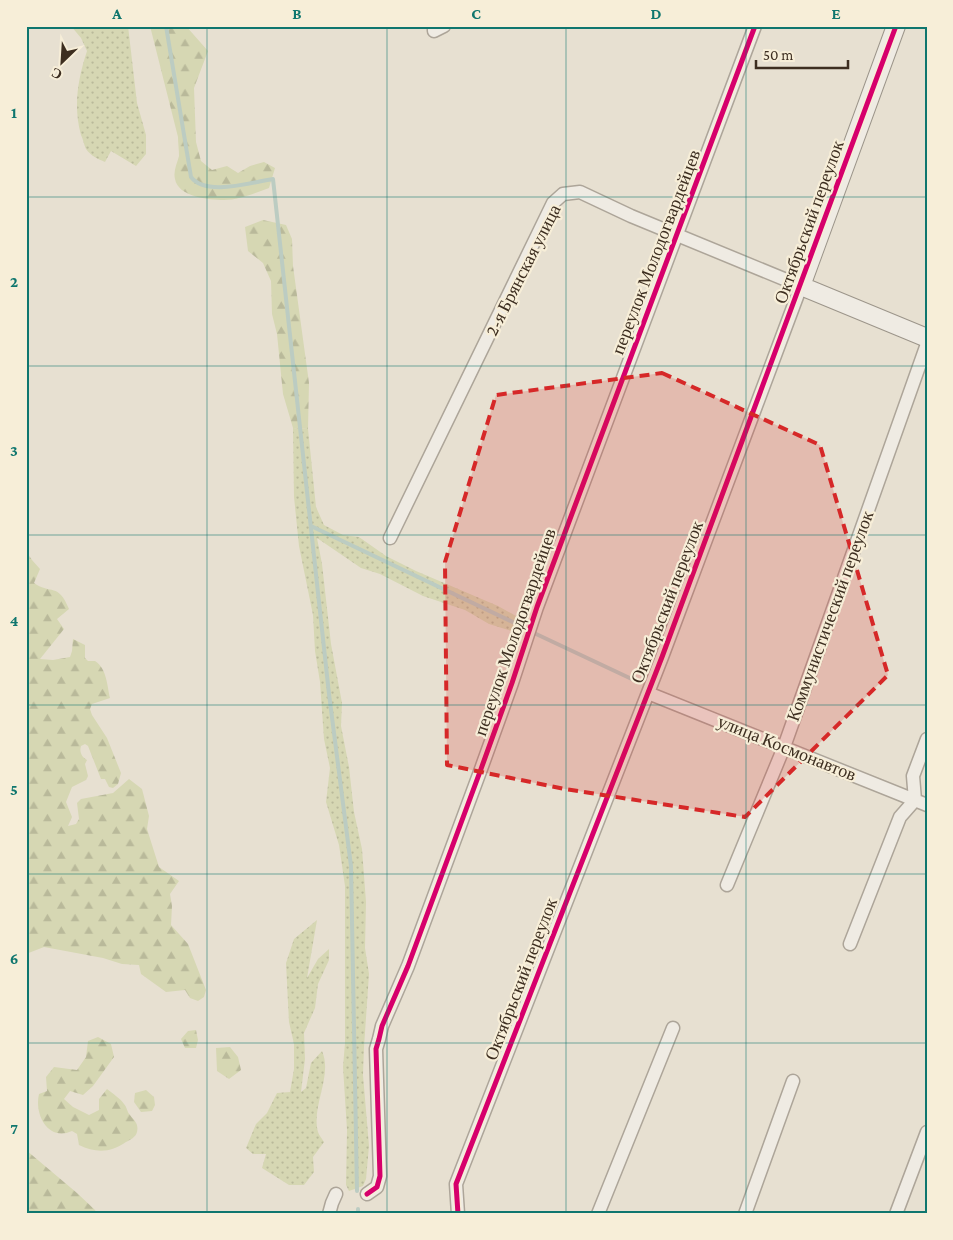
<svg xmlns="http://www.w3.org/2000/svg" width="953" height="1240" viewBox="0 0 953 1240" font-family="'Crimson Pro',serif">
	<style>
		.grass { fill: url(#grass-dots) }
		.forest { fill: url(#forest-firs) }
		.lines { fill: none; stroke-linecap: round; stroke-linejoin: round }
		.stream { stroke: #bcccc2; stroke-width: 4 }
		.street-casing { stroke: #ada599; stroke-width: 15 }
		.secondary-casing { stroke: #9c958a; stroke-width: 20 }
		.street { stroke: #efebe3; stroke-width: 12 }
		.secondary { stroke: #efebe3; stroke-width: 18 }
		.cycleway-casing { stroke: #f7eed8; stroke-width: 8 }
		.cycleway { stroke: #d6006c; stroke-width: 5 }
		.marked { fill: #d62828; fill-opacity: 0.2; stroke: #d62828; stroke-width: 4; stroke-dasharray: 10 6; stroke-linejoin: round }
		.grid { fill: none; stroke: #0f766e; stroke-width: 1; stroke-opacity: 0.55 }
		.labels { text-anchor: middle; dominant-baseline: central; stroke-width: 4.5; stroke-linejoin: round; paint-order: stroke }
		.street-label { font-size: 18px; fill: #3d2e20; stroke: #f7eed8 }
		.neatline { fill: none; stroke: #0f766e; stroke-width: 2 }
		.grid-label { font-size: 16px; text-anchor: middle; font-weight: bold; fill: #0f766e }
	</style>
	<defs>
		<pattern id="grass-dots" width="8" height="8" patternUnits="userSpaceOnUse" patternTransform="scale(1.25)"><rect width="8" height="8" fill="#d6d7b3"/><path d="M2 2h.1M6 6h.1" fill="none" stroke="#b9b99a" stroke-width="1.8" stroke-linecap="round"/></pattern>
		<pattern id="forest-firs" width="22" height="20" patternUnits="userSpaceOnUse" patternTransform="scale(1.25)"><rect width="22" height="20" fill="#d6d7b3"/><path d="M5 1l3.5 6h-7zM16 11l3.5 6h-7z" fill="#b9b99a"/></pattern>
	</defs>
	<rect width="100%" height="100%" fill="#e7e0d1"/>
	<path class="grass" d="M71,26H128L137,103L146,135V154L136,166L111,151L105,162C98,159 91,156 86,149C84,145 83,139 81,135C73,106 78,79 87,51L81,38Z
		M293,428L308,429L316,507L324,525L343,535L359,537L386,556L416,571L498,606L523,620L518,633L489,624L465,610L423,596L380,574L361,568L317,538L322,564L331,644L342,703L341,726L349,767L354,812L362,849L366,902L365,948L369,974L364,1047L363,1075L369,1146L366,1179L363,1186L349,1191L346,1185L347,1130L343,1067L345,1043V886L339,845L326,802L330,768L324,739L320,682L315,651L313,615L299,546L294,497Z
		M317,920L307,978L318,959L329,949V960L318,984L315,1008L304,1033L305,1059L301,1092L306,1088L311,1063L322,1051C333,1076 311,1106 318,1132C319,1135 322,1139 324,1142L313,1157L314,1172L304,1185H289L262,1168L266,1154H253L246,1148L256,1124L267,1113L277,1093L290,1092L294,1069V1044L289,1022L286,963L294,939Z"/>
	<path class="forest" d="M150,26H186L208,51L194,88L196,142L201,161L212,170L227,166L238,173L250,166L264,162L275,168L269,188C255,193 239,200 224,200C209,200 178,197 175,179C173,171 177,164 179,156C179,150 178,143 178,137Z
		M263,220L286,225L292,239L293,266L309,383L308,429L293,428L283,394L277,334L272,314L271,281L263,263L248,251L245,227Z
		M26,551L32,560L40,569L34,583C51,595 58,582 69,609L57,619L64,629L40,659L53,660L70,657L72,651L73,639L85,645V658L88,661H95C107,669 107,685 110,698L92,704L90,709L92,715L107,738L121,773L118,784L113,788L109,787L105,779H101L88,746L85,744L81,746C79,752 82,757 87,760L85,764L88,776L86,780L72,787L66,802L72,817L68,826L76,824L79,819L77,803L81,799L113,793L129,779L142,789L149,816L147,829L159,867L179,881L170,894L172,906L171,925L188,944L206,990L204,997L198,1001L190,998L185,990L166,992L141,974L139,965L122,964L103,958L44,947L26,954Z
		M196,1030L198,1040L196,1048H185L181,1039L188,1031Z
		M98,1037L111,1044L114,1057L93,1086L83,1095L70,1091L64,1099L73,1107L89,1115L99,1110V1099L107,1089C113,1094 120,1098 124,1104C127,1107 127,1112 130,1115C134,1121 139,1123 137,1132C136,1137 130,1140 126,1142C111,1153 95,1153 79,1145L77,1134L72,1131C48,1142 34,1114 39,1094L47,1091L46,1077L54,1067L77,1070L86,1057L88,1041Z
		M230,1047L238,1057L241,1070L229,1079L217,1071L216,1048Z
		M146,1090L154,1097L155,1105L152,1111L141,1112L134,1102L135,1093Z
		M26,1150L77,1193L95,1210L97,1214H26Z"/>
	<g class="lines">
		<path class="stream" d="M166,26L191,177C206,197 252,182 273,179L329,694L351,866L357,1191
			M311,526L521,626
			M534,633L636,681
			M358,1209V1214"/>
		<g class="street-casing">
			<path id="street" d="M434,26V31L444,26
				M390,538L553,203L563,194L580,192L631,216L801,286L662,657L456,1184L458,1214
				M648,693L927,805
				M727,885L784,747L927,344
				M850,944L900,817L915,800L913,776L927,739
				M367,1194L377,1187L380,1176L376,1049L379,1039L382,1026L408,966L481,769L512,683L537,607L755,26
				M329,1214L332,1203L336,1194
				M598,1214L673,1028
				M745,1214L793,1081
				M896,1214L927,1132"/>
		</g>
		<g class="secondary-casing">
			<path id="secondary" d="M896,26L801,286L927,338"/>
		</g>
		<use href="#street" class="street"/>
		<use href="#secondary" class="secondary"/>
		<g class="cycleway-casing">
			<path id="cycleway" d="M367,1194L377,1187L380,1176L376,1049L379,1039L382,1026L408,966L481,769L512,683L537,607L755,26
				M458,1214L456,1184L662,657L896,26"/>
		</g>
		<use href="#cycleway" class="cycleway"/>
	</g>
	<path class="marked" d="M662,373L820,445L888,675L745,817L565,789L447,765L445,562L496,395Z"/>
	<path class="grid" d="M207,26V1214M387,26V1214M566,26V1214M746,26V1214M26,197H927M26,366H927M26,535H927M26,705H927M26,874H927M26,1043H927"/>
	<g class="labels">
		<g class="street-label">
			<text transform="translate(809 222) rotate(-70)">Октябрьский переулок</text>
			<text transform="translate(656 252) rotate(-69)">переулок Молодогвардейцев</text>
			<text transform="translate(523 270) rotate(-63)">2-я Брянская улица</text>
			<text transform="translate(667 602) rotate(-69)">Октябрьский переулок</text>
			<text transform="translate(830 616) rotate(-70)">Коммунистический переулок</text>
			<text transform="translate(515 632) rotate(-71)">переулок Молодогвардейцев</text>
			<text transform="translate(787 748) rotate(22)">улица Космонавтов</text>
			<text transform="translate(521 979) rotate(-69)">Октябрьский переулок</text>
		</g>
	</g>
	<rect width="953" height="1240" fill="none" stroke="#f7eed8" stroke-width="55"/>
	<g transform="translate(62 62) rotate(205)" stroke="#f7eed8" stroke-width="4" paint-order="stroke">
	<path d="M0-4L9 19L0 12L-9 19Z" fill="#3d2e20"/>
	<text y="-8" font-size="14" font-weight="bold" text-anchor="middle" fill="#3d2e20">С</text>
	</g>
	<path d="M756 60v8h92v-8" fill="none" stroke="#3d2e20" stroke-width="2.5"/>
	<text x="763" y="60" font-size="15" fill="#3d2e20" stroke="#f7eed8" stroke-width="4" paint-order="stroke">50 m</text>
	<rect x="28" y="28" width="898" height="1184" class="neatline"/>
	<g class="grid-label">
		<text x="117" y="19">A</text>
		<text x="297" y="19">B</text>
		<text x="476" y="19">C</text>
		<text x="656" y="19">D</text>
		<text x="836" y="19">E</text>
		<text x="14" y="118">1</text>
		<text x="14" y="287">2</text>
		<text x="14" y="456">3</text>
		<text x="14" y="626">4</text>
		<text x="14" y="795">5</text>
		<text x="14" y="964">6</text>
		<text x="14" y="1134">7</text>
	</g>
</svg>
